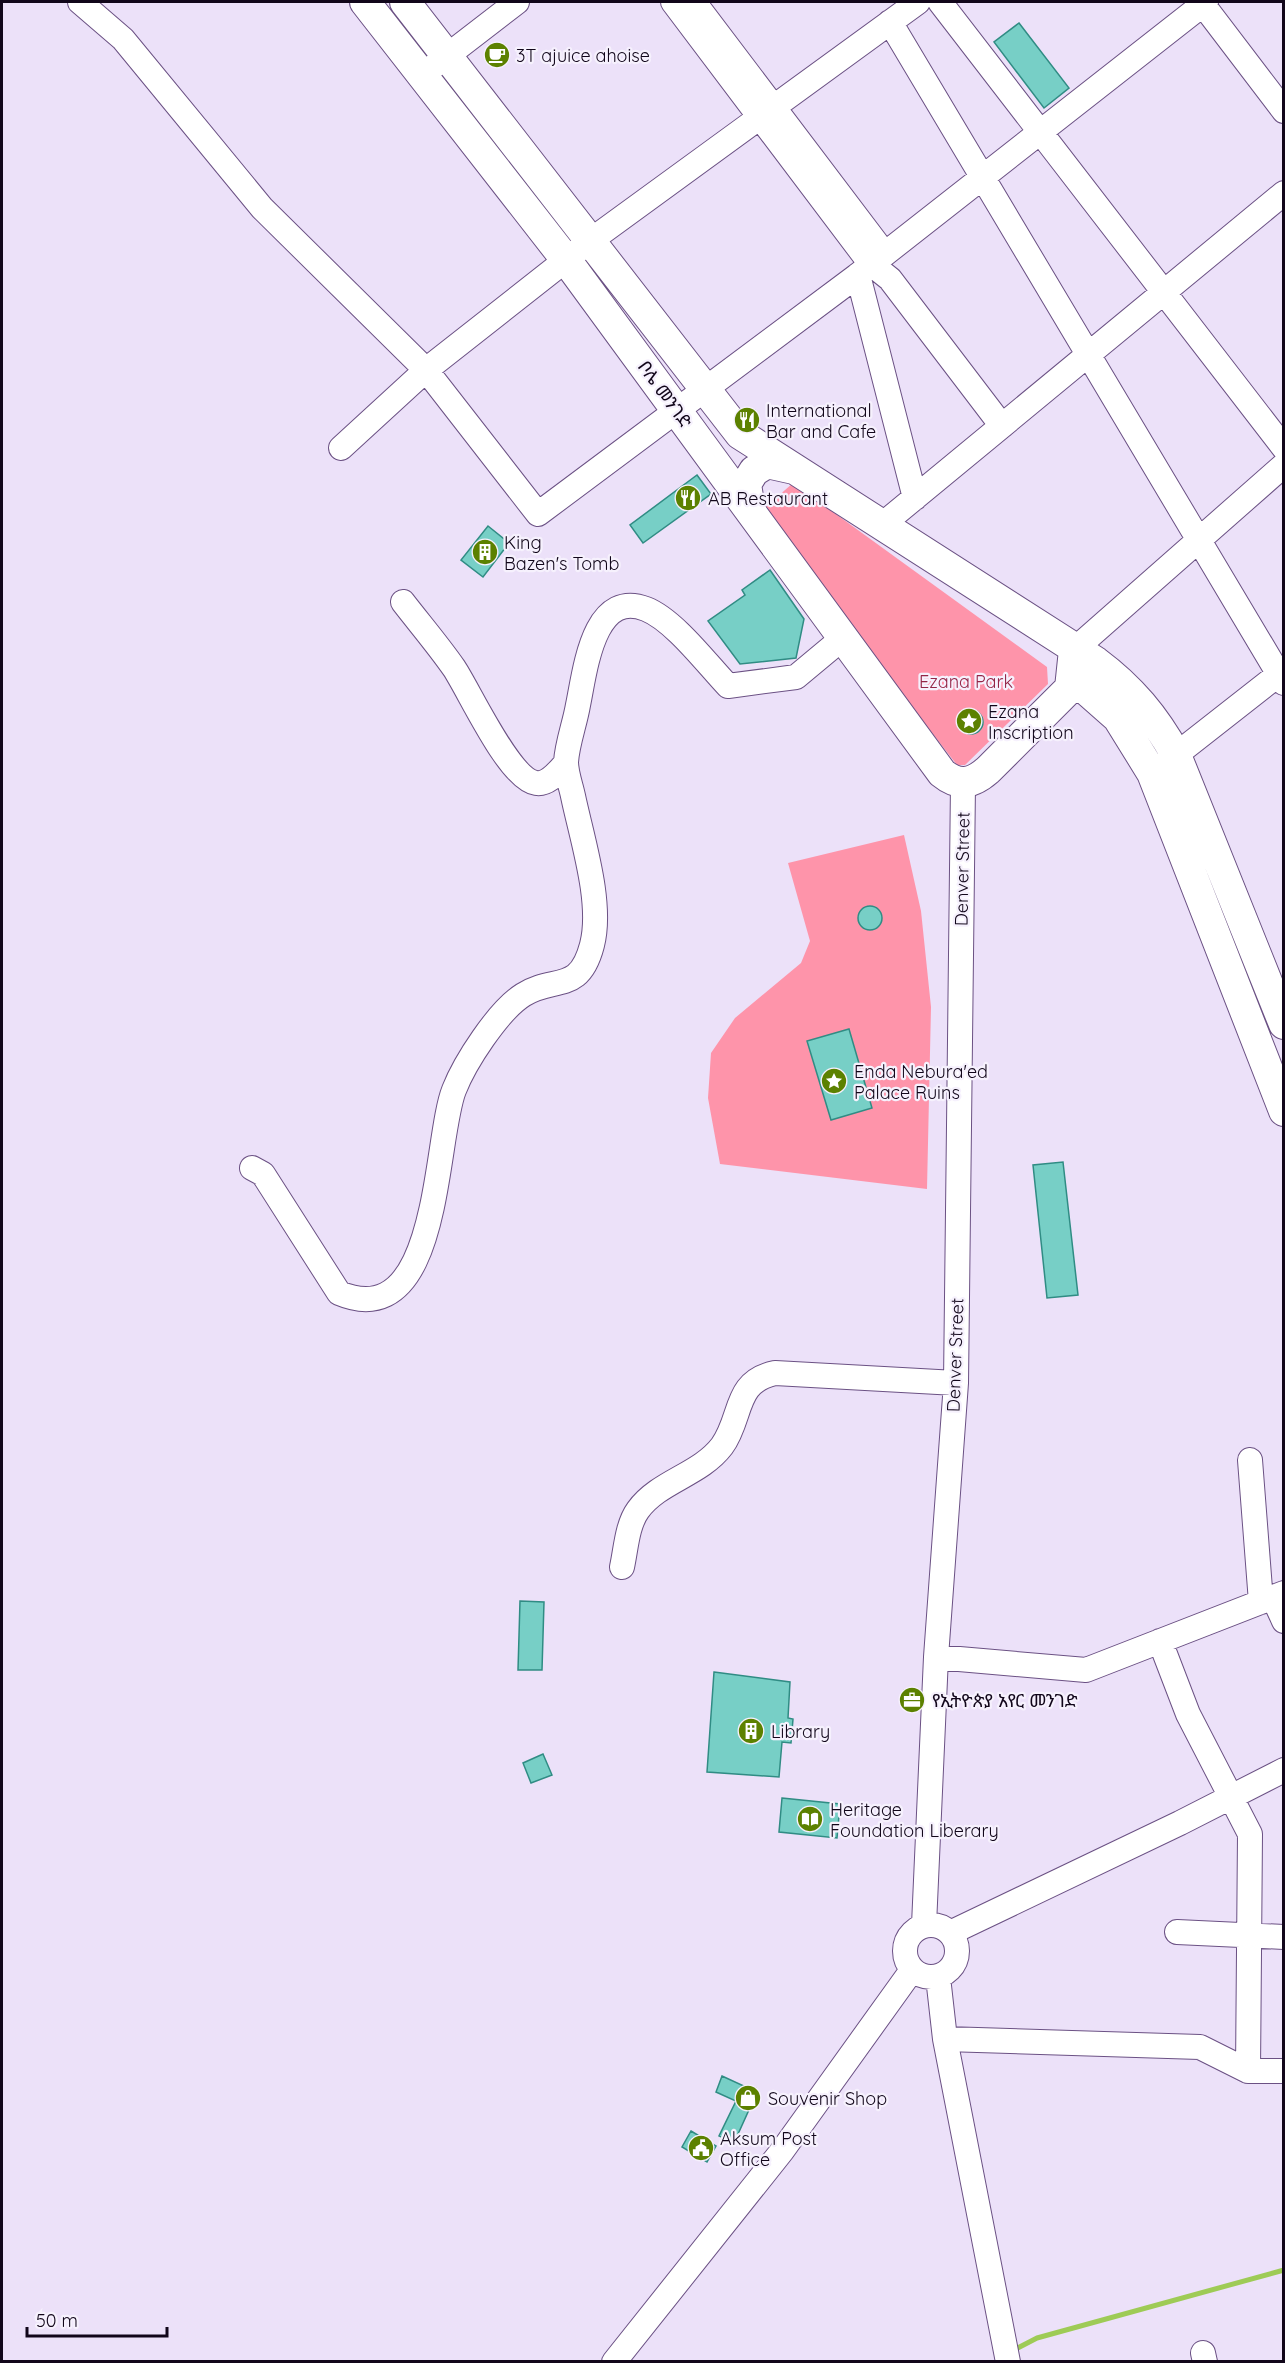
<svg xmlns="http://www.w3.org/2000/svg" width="1285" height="2363" viewBox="0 0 1285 2363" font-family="Quicksand,'Noto Sans Ethiopic',sans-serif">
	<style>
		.green { fill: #fe94aa }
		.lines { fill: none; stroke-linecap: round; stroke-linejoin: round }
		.stream { stroke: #9ecb56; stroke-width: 5 }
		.building { fill: #77cfc6; stroke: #308c84; stroke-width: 1.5 }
		.minor-casing { stroke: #6b5184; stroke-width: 26 }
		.major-casing { stroke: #6b5184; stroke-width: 32 }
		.minor { stroke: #fff; stroke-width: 24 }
		.major { stroke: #fff; stroke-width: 30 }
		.labels { text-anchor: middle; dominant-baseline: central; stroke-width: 4.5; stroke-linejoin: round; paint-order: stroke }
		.poi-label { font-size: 18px; fill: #11061a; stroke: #f6f1fd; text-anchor: start }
		.street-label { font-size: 18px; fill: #11061a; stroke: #f6f1fd }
		.park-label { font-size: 18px; fill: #942547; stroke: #f6f1fd }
	</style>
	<rect width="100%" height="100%" fill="#ece1f9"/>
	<path class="green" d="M793,483L1047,667L1048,684L965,765H957L760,512Z
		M904,835L921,911L931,1007L927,1189L720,1164L708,1098L711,1053L735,1018L801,963L810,941L788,863Z"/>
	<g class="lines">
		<path class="stream" d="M1012,2351L1037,2338L1284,2270"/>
	</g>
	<path class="building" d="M1019,23L1069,88L1044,108L994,42Z
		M697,475L711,494L643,543L630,525Z
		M488,526L509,543L483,577L461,560Z
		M770,570L804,619L796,658L740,664L708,621L745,595L742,590Z
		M959 722a12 12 0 1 1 24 0a12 12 0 1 1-24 0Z
		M858 918a12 12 0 1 1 24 0a12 12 0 1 1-24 0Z
		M849,1029L872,1108L831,1120L807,1041Z
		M1063,1162L1078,1295L1047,1298L1033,1165Z
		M520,1601L544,1602L542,1670H518Z
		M714,1672L790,1682L788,1718L793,1719L791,1743L782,1742L779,1777L707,1772Z
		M543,1754L552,1775L531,1783L523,1763Z
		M782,1798L840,1804L837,1838L779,1832Z
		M722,2076L757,2092L734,2143L719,2136L736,2101L716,2092Z
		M691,2131L716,2146L707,2162L682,2147Z"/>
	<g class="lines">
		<g class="minor-casing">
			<path id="minor" d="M80,2L123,39L262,208L426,370L538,514L858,275L1206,2
				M673,2L870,263L890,279L1002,426
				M694,2L884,253
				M940,2L1284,448
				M1201,2L1284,111
				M890,22L1284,683
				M421,76L517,2
				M858,275L915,498
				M341,448L426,370L590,241L918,2
				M883,524L1284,193
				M403,602C420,624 438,645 454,668C470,692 509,779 536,783C549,785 558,771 566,763
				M1074,650L1284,465
				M1163,765L1284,670
				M252,1168L263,1174L339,1293C441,1336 434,1140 454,1090C465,1062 498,1011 523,995C554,975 579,995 592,945C603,903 582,839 573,796C571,786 566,773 566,762C567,744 575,723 578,705C585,672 593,588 646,609C674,620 707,664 728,686L796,677L844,637
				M1250,1460L1261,1602
				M622,1567C626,1549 627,1525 638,1510C659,1481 700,1475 722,1446C743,1417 733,1382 775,1373L956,1383
				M1273,1597L1284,1621
				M1160,1641L1188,1714L1250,1834L1248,2071
				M936,1657L1086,1670L1284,1593
				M905 1951a26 26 0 1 1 52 0a26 26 0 1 1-52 0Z
				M924,1925L936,1657L956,1383L963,784
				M1177,1932L1284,1937
				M950,1933L1180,1823L1284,1770
				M938,1977L945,2039L1008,2362
				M945,2039L1200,2047L1248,2071H1284
				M1203,2353L1205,2362
				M614,2362L782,2151L912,1970"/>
		</g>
		<g class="major-casing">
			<path id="major" d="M365,2L567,261L942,773C959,787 972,784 988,770L1070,688L1074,650
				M405,2L740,434L1096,662C1131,688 1155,717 1176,755L1284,1024
				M750,510L746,484L754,471L767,463L794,469
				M1070,688H1084L1118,718L1152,773L1284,1111"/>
		</g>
		<use href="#minor" class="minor"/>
		<use href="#major" class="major"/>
	</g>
	<defs>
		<g id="cafe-disc" transform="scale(1.35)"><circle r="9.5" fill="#5c8100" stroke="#f6f1fd"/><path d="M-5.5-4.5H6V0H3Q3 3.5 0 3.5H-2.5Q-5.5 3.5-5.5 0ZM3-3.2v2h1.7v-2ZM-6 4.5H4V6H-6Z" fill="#fff"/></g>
		<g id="restaurant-disc" transform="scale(1.35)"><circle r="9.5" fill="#5c8100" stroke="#f6f1fd"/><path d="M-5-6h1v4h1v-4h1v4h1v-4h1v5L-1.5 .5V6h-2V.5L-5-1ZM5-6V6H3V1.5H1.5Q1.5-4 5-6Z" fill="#fff"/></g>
		<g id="building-disc" transform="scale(1.35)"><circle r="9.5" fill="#5c8100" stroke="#f6f1fd"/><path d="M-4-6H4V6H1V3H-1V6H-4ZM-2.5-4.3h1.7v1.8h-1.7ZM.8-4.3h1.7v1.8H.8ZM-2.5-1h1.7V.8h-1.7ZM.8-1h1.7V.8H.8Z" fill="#fff"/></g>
		<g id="sight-disc" transform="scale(1.35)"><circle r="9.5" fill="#5c8100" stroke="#f6f1fd"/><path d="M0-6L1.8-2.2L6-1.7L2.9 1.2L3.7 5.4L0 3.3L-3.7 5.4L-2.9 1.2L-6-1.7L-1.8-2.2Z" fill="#fff"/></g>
		<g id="office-disc" transform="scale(1.35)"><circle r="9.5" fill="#5c8100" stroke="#f6f1fd"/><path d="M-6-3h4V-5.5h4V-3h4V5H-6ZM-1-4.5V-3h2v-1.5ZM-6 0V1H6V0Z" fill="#fff"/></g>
		<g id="library-disc" transform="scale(1.35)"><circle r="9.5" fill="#5c8100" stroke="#f6f1fd"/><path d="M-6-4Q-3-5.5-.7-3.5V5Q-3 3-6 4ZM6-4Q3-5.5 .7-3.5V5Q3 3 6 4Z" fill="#fff"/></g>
		<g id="shop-disc" transform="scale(1.35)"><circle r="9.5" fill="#5c8100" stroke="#f6f1fd"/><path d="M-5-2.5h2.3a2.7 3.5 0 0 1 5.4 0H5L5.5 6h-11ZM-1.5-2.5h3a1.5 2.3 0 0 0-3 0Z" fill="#fff"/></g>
		<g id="civic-disc" transform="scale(1.35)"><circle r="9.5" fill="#5c8100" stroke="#f6f1fd"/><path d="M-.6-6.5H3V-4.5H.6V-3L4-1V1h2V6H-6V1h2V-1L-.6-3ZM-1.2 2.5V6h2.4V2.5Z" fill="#fff"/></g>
	</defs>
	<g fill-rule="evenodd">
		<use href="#cafe-disc" x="497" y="55"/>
		<use href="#restaurant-disc" x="747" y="420"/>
		<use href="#restaurant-disc" x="688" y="498"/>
		<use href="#building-disc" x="485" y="552"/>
		<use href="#sight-disc" x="969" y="721"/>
		<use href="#sight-disc" x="834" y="1081"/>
		<use href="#office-disc" x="912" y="1700"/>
		<use href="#building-disc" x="751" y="1731"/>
		<use href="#library-disc" x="810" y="1819"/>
		<use href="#shop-disc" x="748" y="2098"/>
		<use href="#civic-disc" x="701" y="2148"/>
	</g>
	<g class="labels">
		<g class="poi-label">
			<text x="516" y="55">3T ajuice ahoise</text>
			<text x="766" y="410">International<tspan x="766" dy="21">Bar and Cafe</tspan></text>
			<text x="708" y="498">AB Restaurant</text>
			<text x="504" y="542">King<tspan x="504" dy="21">Bazen's Tomb</tspan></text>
			<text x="988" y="711">Ezana<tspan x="988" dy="21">Inscription</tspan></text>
			<text x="854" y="1071">Enda Nebura'ed<tspan x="854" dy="21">Palace Ruins</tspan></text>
			<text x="932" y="1700">የኢትዮጵያ አየር መንገድ</text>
			<text x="771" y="1731">Library</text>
			<text x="830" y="1809">Heritage<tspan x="830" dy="21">Foundation Liberary</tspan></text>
			<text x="768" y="2098">Souvenir Shop</text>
			<text x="720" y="2138">Aksum Post<tspan x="720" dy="21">Office</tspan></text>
		</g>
		<g class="street-label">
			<text transform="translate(665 394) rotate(54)">ቦሌ መንገድ</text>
			<text transform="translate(962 869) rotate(-89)">Denver Street</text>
			<text transform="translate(955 1355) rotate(-88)">Denver Street</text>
		</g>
		<g class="park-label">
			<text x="966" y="681">Ezana Park</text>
		</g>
	</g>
	<rect width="1285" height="2363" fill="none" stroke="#11061a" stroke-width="6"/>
	<path d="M27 2327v9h140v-9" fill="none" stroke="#11061a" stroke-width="3"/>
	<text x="36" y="2327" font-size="18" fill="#11061a" stroke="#f6f1fd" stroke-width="4.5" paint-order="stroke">50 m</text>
</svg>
